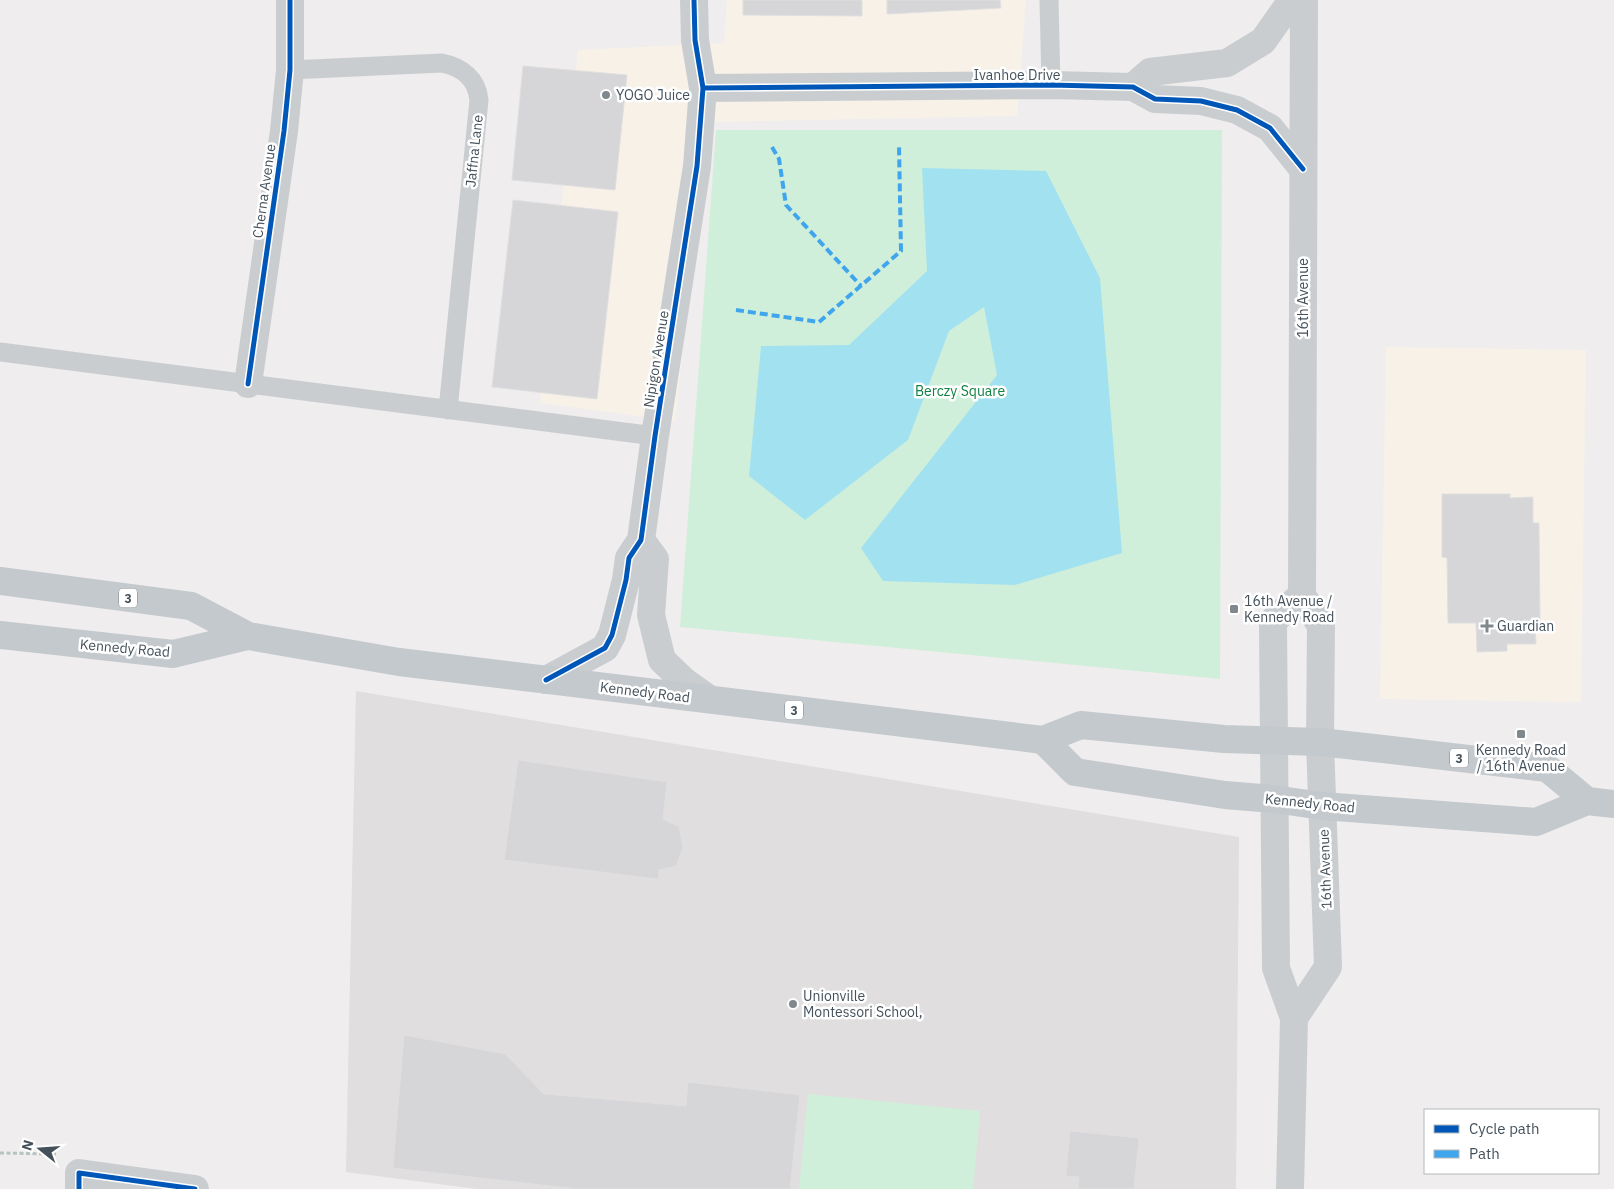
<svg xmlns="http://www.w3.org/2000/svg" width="1614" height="1189" viewBox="0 0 1614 1189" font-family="'IBM Plex Sans',sans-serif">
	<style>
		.commercial { fill: #f7f1e8 }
		.education { fill: #e0dedf }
		.green { fill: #d0efda }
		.water { fill: #a2e2f0 }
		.building { fill: #d6d5d7; stroke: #e0dfe0 }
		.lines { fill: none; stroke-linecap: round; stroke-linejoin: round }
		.path { stroke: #b6c3be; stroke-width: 3; stroke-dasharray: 4 2.5; stroke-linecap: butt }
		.lane { stroke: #cacdcf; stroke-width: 19 }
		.street { stroke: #cacdcf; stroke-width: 28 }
		.secondary { stroke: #cacdd0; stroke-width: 28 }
		.primary { stroke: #c4c9cd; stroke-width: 28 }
		.quiet { stroke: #3fa5ed; stroke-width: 4; stroke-dasharray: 8 4; stroke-linecap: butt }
		.cycleway-casing { stroke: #fff; stroke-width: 8 }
		.cycleway { stroke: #0057b8; stroke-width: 5 }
		.poi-dot { fill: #80888e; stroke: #fff; stroke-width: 2 }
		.labels { text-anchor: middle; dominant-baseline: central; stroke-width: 5; stroke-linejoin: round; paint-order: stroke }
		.shield { fill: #fff; stroke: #7c858c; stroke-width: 1 }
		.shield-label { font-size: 12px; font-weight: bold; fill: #44515b }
		.street-label { font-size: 14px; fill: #44515b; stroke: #fff }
		.poi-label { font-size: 14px; fill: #44515b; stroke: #fff; text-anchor: start }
		.park-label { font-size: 14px; fill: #118044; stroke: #fff }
	</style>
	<rect width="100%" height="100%" fill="#efeded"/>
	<path class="commercial" d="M727,0H1026L1017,116L708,122L675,421L540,403L578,50L724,43Z
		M1386,347L1586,350L1581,702L1380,699Z"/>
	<path class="education" d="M356,691L1239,837L1236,1189H477L346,1172Z"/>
	<path class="green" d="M716,130H1222L1220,679L680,627Z
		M808,1094L980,1111L973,1189H799Z"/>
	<path class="water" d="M922,168L1046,171L1100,278L1122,553L1015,585L883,581L861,548L997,375L984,307L949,331L908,440L805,520L749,476L761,346L849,345L927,271Z"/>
	<path class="building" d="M743,0H862V16L743,15Z
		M887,0H1000L1001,8L887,14Z
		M523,66L627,75L615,190L512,180Z
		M513,200L618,212L597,399L492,387Z
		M1442,494H1510V498L1533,497V523H1539L1540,622H1535L1536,644H1507V651L1477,652L1476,623H1448L1447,558L1442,557Z
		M518,760L667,782L663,819L679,827L683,848L676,866L659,870L658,879L504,860Z
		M404,1035L505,1054L544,1094L686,1106L688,1082L800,1095L790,1189H577L393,1168Z
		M1070,1131L1139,1138L1134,1189H1078L1079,1177L1066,1176Z"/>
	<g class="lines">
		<path class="path" d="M0,1153L57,1154"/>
		<path class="lane" d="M1049,0L1051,85
			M290,70L442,63C462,67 477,79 479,100L448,410
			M0,352L655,436"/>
		<path class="street" d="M1133,87L1150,72L1227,63L1263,41L1292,0
			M703,88L1051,85L1133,87L1155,99L1201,101L1237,110L1270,128L1303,169
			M248,384L284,131L290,70V0
			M641,540L655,559L651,615L662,660L685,682L709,699
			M546,680L605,648L612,635L626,580L629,558L641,540L655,436L697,166L703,88L695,40L694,0
			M79,1189V1173L195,1189"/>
		<path class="secondary" d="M1294,1018L1328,967L1320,742L1321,626L1302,595L1304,0
			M1290,1189L1294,1018L1276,968L1273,626L1274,620L1302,595"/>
		<path class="primary" d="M0,581L191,606L248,636L399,662L1043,740L1081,725L1224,739L1320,742L1374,748L1547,768L1587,801
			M0,635L173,654L248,636
			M1043,740L1075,772L1225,795L1274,799L1322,806L1536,822L1587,801L1614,804"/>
		<path class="quiet" d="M772,147L779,159L786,205L861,286
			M736,310L819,322L901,251L899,146"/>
		<g class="cycleway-casing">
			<path id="cycleway" d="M703,88L1051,85L1133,87L1155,99L1201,101L1237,110L1270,128L1303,169
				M248,384L284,131L290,70V0
				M546,680L605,648L612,635L626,580L629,558L641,540L655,436L697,166L703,88L695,40L694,0
				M79,1189V1173L195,1189"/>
		</g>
		<use href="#cycleway" class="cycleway"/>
	</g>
	<g class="poi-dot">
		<circle cx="606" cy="95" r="5"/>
		<rect x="1229" y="604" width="10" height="10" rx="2.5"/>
		<path d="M1484.5 618.5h5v5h5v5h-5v5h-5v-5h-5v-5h5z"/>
		<rect x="1516" y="729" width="10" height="10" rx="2.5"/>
		<circle cx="793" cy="1004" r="5"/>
	</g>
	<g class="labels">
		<g class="shield">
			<rect x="119" y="588.5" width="18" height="19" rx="4"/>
			<rect x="785" y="700.5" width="18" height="19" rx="4"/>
			<rect x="1450" y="748.5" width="18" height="19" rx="4"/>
		</g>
		<g class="shield-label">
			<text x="128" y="598">3</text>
			<text x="794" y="710">3</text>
			<text x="1459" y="758">3</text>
		</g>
		<g class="street-label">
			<text x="1017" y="75">Ivanhoe Drive</text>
			<text transform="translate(474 151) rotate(-84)">Jaffna Lane</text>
			<text transform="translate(264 191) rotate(-82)">Cherna Avenue</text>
			<text transform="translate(1303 298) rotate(-90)">16th Avenue</text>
			<text transform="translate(656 359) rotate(-81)">Nipigon Avenue</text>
			<text transform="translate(125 648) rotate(5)">Kennedy Road</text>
			<text transform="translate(645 692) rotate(7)">Kennedy Road</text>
			<text transform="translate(1310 803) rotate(6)">Kennedy Road</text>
			<text transform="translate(1325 869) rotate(-92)">16th Avenue</text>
		</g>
		<g class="poi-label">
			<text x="616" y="95">YOGO Juice</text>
			<text x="1244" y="601">16th Avenue /<tspan x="1244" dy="16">Kennedy Road</tspan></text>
			<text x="1497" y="626">Guardian</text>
			<text x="1521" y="750" text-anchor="middle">Kennedy Road<tspan x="1521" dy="16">/ 16th Avenue</tspan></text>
			<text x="803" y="996">Unionville<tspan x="803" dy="16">Montessori School,</tspan></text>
		</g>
		<g class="park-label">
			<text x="960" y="391">Berczy Square</text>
		</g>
	</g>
	<rect x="1424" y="1109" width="175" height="65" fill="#ffffff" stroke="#b4b9bd"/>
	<rect x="1434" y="1125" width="25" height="8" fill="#0057b8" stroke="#b4b9bd"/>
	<text x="1469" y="1134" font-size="15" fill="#44515b">Cycle path</text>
	<rect x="1434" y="1150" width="25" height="8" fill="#3fa5ed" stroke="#b4b9bd"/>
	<text x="1469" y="1159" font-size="15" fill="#44515b">Path</text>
	<g transform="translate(40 1149) rotate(287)" stroke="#ffffff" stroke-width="4" paint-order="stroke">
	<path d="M0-4L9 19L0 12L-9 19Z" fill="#44515b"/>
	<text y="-8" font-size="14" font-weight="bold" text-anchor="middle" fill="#44515b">N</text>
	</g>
</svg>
